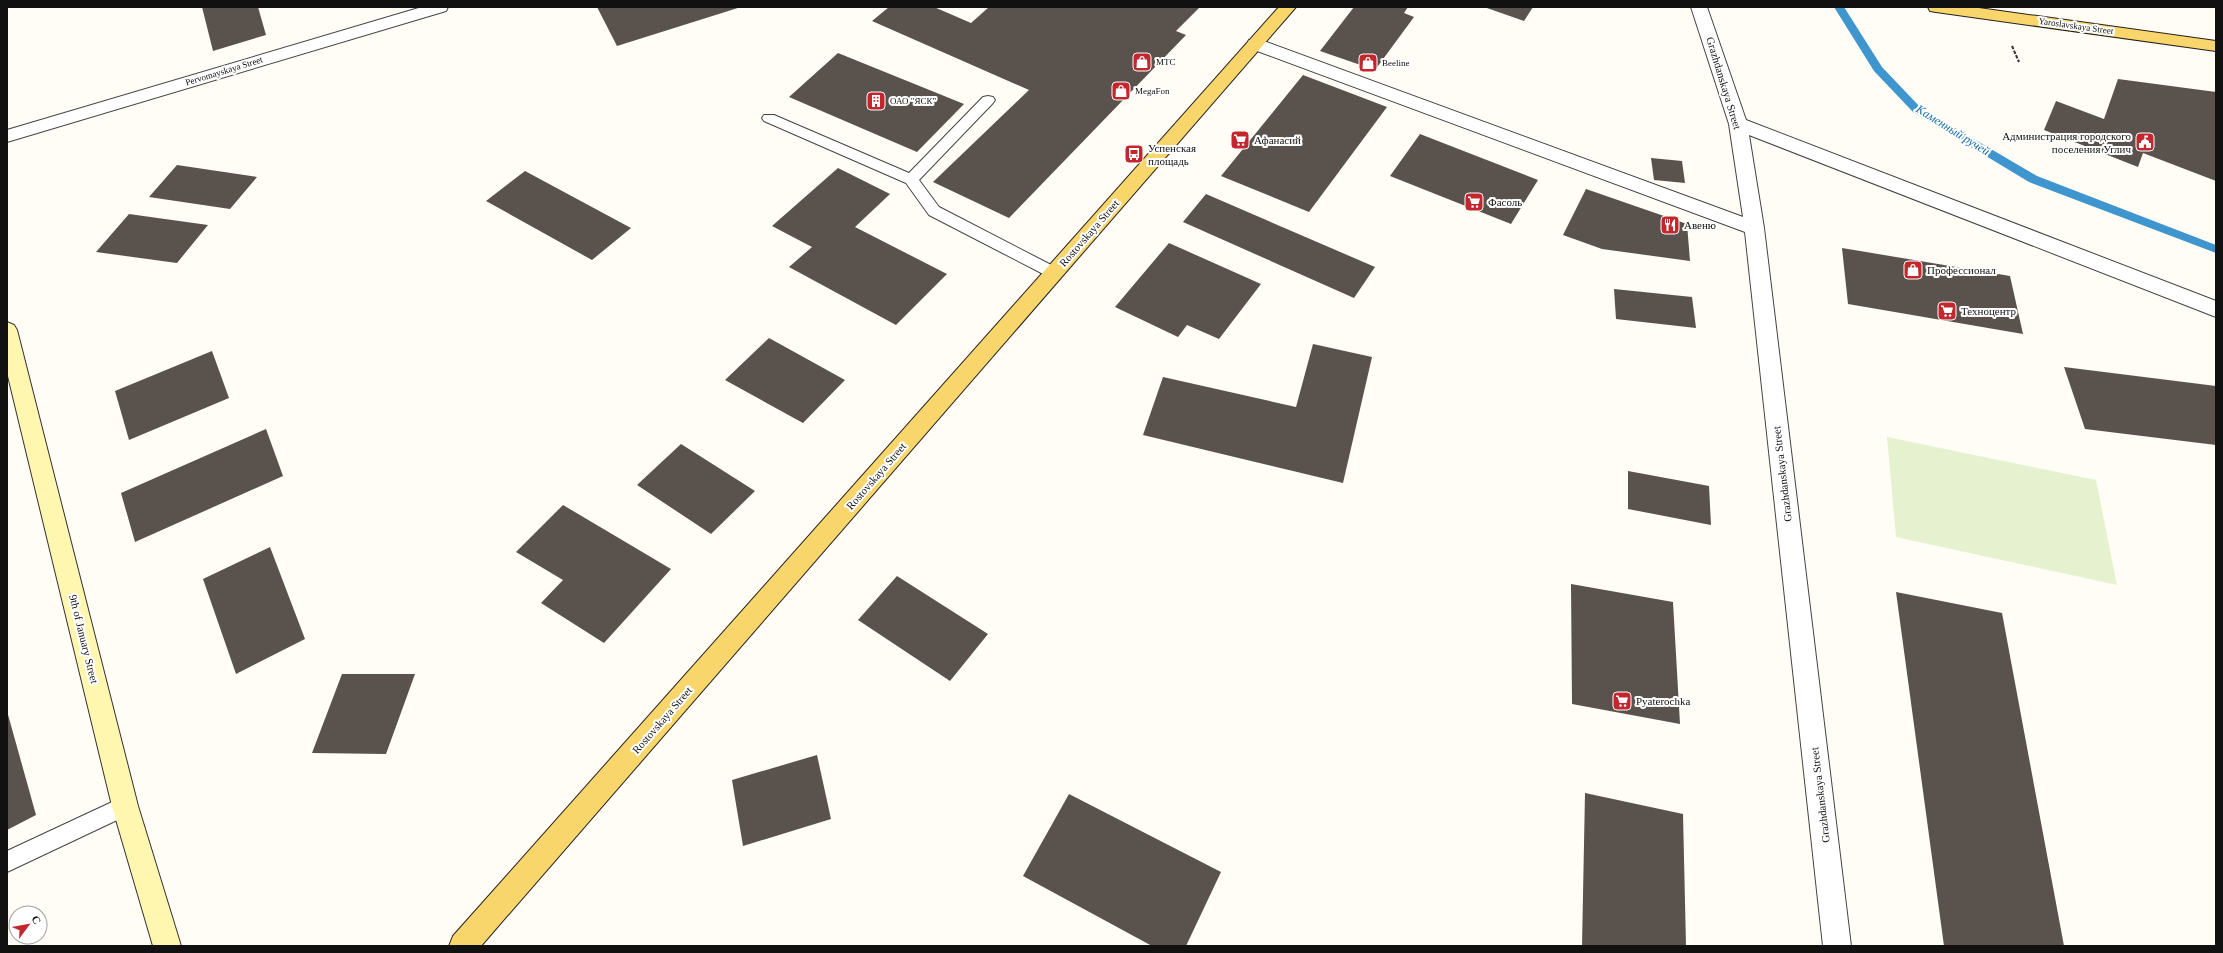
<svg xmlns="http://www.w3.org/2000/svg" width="2223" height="953" viewBox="0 0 2223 953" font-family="'Times New Roman',serif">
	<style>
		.pitch { fill: #e6f2cf }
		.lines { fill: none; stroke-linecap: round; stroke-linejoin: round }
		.stream { fill: #3f96cf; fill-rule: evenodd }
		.building { fill: #5a524d }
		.lane-casing { stroke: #444; stroke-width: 2 }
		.street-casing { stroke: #444; stroke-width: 2 }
		.secondary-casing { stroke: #333; stroke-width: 2 }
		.primary-casing { stroke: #222; stroke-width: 2 }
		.path { stroke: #333; stroke-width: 2; stroke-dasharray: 3.5 1.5; stroke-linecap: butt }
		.lane { fill: #fff; fill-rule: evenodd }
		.street { fill: #fff; fill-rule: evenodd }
		.secondary { fill: #fff6b0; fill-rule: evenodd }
		.primary { fill: #f9d66b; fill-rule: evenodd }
		.labels { text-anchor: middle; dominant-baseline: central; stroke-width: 4; stroke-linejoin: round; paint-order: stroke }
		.far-street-label { font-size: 9px; fill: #111; stroke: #fff }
		.far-poi-label { font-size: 9px; fill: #111; stroke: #fff; text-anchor: start }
		.street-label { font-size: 11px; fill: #111; stroke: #fff }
		.poi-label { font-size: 11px; fill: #111; stroke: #fff; text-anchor: start }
		.water-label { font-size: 12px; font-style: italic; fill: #1768a6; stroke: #fff }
	</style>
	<rect width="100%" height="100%" fill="#fffdf5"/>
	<path class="pitch" d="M1887,437L2096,480L2117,585L1896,537Z"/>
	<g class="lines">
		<path class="stream" d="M1834,7H1844L1882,67L1921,108L2037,176L2216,245V253L2029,182L1913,112L1874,71Z"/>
	</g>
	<path class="building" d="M202,7H258L266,35L213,51Z
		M597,7H741L617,46Z
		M889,7H934L971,23L989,7H1200L1176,31L1186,35L1009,218L933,182L1029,90L872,21Z
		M1354,7H1408L1404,13L1414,17L1375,70L1320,51Z
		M1484,7H1533L1524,21Z
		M838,53L964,104L917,152L789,97Z
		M1303,75L1387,107L1309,212L1221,176Z
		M2118,79L2216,92V181L2143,153L2138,167L2044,130L2056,101L2104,119Z
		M1420,134L1538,180L1511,224L1390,176Z
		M1651,158L1682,161L1685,183L1654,180Z
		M177,165L257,177L230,209L149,197Z
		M838,168L890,194L855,227L947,274L896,325L789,267L812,247L772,226Z
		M525,171L631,228L592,260L486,201Z
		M1586,189L1687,224L1690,261L1602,249L1563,235Z
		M1206,194L1375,267L1354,298L1183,222Z
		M129,214L208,225L177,263L96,252Z
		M1169,243L1261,284L1219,339L1187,325L1178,337L1115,307Z
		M1842,248L2010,276L2023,334L1848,304Z
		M1614,289L1692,297L1696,328L1616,319Z
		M769,338L845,380L803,423L725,380Z
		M1313,344L1372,357L1343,483L1143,435L1163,377L1296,407Z
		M212,351L229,398L129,440L115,391Z
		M2064,367L2216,386V445L2085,429Z
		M266,429L283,476L135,542L121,493Z
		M681,444L755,491L711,534L637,485Z
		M1628,471L1709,486L1711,525L1628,509Z
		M563,505L671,569L604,643L541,603L563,580L516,552Z
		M270,547L305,639L236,674L203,579Z
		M897,576L988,634L950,681L858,620Z
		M1571,584L1673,602L1680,724L1572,704Z
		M1896,592L2002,613L2064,946H1944Z
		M342,674H415L386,754L312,753Z
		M7,711L36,815L7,830Z
		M817,755L831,819L743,846L732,780Z
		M1585,793L1683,814L1686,946H1582Z
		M1069,794L1221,872L1186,946H1152L1023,876Z"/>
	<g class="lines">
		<g class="lane-casing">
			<path id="lane" d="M988,96L993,97L995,100L993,103L919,180L939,207L1059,269L1062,273L1059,277L1054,279L1049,277L929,215L906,183L764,121L762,118L764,115H774L909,173L983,97Z
				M125,796L132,799L135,806L132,813L7,872V851Z"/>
		</g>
		<g class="street-casing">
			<path id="street" d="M422,7H448L446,11L7,142V130Z
				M1691,7H1707L1746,120L2216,301V317L1749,135L1764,228L1851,946H1823L1745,232L1249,48L1247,44L1249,40H1261L1743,217L1729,124Z"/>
		</g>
		<g class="secondary-casing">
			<path id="secondary" d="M7,322L14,325L17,330L138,806L181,946H153L112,806L7,372Z"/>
		</g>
		<g class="primary-casing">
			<path id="primary" d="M1279,7H1296L481,946H449L453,936Z
				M1928,7H1972L2216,41V51L1936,12L1930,11Z"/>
		</g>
		<path class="path" d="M2012,46L2019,62"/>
		<use href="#lane" class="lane"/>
		<use href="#street" class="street"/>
		<use href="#secondary" class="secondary"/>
		<use href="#primary" class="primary"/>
	</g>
	<defs>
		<g id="shop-square" transform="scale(1)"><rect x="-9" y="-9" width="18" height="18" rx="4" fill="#c4262e" stroke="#fff"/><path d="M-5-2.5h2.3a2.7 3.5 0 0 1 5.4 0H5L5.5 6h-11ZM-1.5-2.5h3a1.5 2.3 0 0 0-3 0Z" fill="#fff"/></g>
		<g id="building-square" transform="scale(1)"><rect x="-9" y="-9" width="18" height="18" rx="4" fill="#c4262e" stroke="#fff"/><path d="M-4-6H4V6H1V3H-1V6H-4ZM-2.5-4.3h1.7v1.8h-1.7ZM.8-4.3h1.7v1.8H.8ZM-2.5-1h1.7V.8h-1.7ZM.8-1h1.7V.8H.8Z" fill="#fff"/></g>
		<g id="supermarket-square" transform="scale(1)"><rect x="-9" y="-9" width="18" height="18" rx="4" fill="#c4262e" stroke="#fff"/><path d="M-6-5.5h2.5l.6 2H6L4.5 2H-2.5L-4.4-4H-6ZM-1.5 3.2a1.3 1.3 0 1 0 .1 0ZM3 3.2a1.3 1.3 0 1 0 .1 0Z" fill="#fff"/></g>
		<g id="civic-square" transform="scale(1)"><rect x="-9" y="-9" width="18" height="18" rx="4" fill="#c4262e" stroke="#fff"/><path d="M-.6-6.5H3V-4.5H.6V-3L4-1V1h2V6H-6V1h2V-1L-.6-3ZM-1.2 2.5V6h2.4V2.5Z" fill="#fff"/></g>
		<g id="bus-square" transform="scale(1)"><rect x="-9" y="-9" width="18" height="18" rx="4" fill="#c4262e" stroke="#fff"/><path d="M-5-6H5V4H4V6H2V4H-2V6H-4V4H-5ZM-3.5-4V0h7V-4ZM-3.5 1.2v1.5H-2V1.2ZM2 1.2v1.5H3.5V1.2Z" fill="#fff"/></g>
		<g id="restaurant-square" transform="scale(1)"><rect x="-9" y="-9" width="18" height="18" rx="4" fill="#c4262e" stroke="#fff"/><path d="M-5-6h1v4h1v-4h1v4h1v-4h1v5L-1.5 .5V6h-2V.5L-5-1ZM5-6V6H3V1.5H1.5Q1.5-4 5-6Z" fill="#fff"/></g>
	</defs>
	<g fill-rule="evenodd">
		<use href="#shop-square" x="1142" y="62"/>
		<use href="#shop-square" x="1368" y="63"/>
		<use href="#shop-square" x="1121" y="91"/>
		<use href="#building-square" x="876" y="101"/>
		<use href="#supermarket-square" x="1240" y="140"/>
		<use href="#civic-square" x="2145" y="142"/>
		<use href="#bus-square" x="1134" y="154"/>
		<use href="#supermarket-square" x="1474" y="202"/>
		<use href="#restaurant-square" x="1670" y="225"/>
		<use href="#shop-square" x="1913" y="270"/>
		<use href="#supermarket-square" x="1947" y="311"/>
		<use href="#supermarket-square" x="1622" y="701"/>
	</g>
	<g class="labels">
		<g class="far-street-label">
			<text transform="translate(2076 26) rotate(8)">Yaroslavskaya Street</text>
			<text transform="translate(224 71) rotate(-17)">Pervomayskaya Street</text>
		</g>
		<g class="far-poi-label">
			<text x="1156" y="62">МТС</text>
			<text x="1382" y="63">Beeline</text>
			<text x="1135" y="91">MegaFon</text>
			<text x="890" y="101">ОАО "ЯСК"</text>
		</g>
		<g class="street-label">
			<text transform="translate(1724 83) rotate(73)">Grazhdanskaya Street</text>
			<text transform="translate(1089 233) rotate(-49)">Rostovskaya Street</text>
			<text transform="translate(1782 474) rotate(-97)">Grazhdanskaya Street</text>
			<text transform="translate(876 476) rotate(-49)">Rostovskaya Street</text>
			<text transform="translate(84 639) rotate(76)">9th of January Street</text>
			<text transform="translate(662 720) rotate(-49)">Rostovskaya Street</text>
			<text transform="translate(1820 795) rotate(-97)">Grazhdanskaya Street</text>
		</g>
		<g class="poi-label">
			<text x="2131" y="136" text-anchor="end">Администрация городского<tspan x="2131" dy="13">поселения Углич</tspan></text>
			<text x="1254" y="140">Афанасий</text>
			<text x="1148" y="148">Успенская<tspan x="1148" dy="13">площадь</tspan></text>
			<text x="1488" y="202">Фасоль</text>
			<text x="1684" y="225">Авеню</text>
			<text x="1927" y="270">Профессионал</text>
			<text x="1961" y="311">Техноцентр</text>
			<text x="1636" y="701">Pyaterochka</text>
		</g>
		<g class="water-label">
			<text transform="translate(1953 130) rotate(32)">Каменный ручей</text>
		</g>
	</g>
	<rect width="2223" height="953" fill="none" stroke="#111111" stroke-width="16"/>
	<g transform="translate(28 925) rotate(58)"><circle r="19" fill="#ffffff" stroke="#a0a0a0"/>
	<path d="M0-3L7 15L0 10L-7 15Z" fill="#c4262e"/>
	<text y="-6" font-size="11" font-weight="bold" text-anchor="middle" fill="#111111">С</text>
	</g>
</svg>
